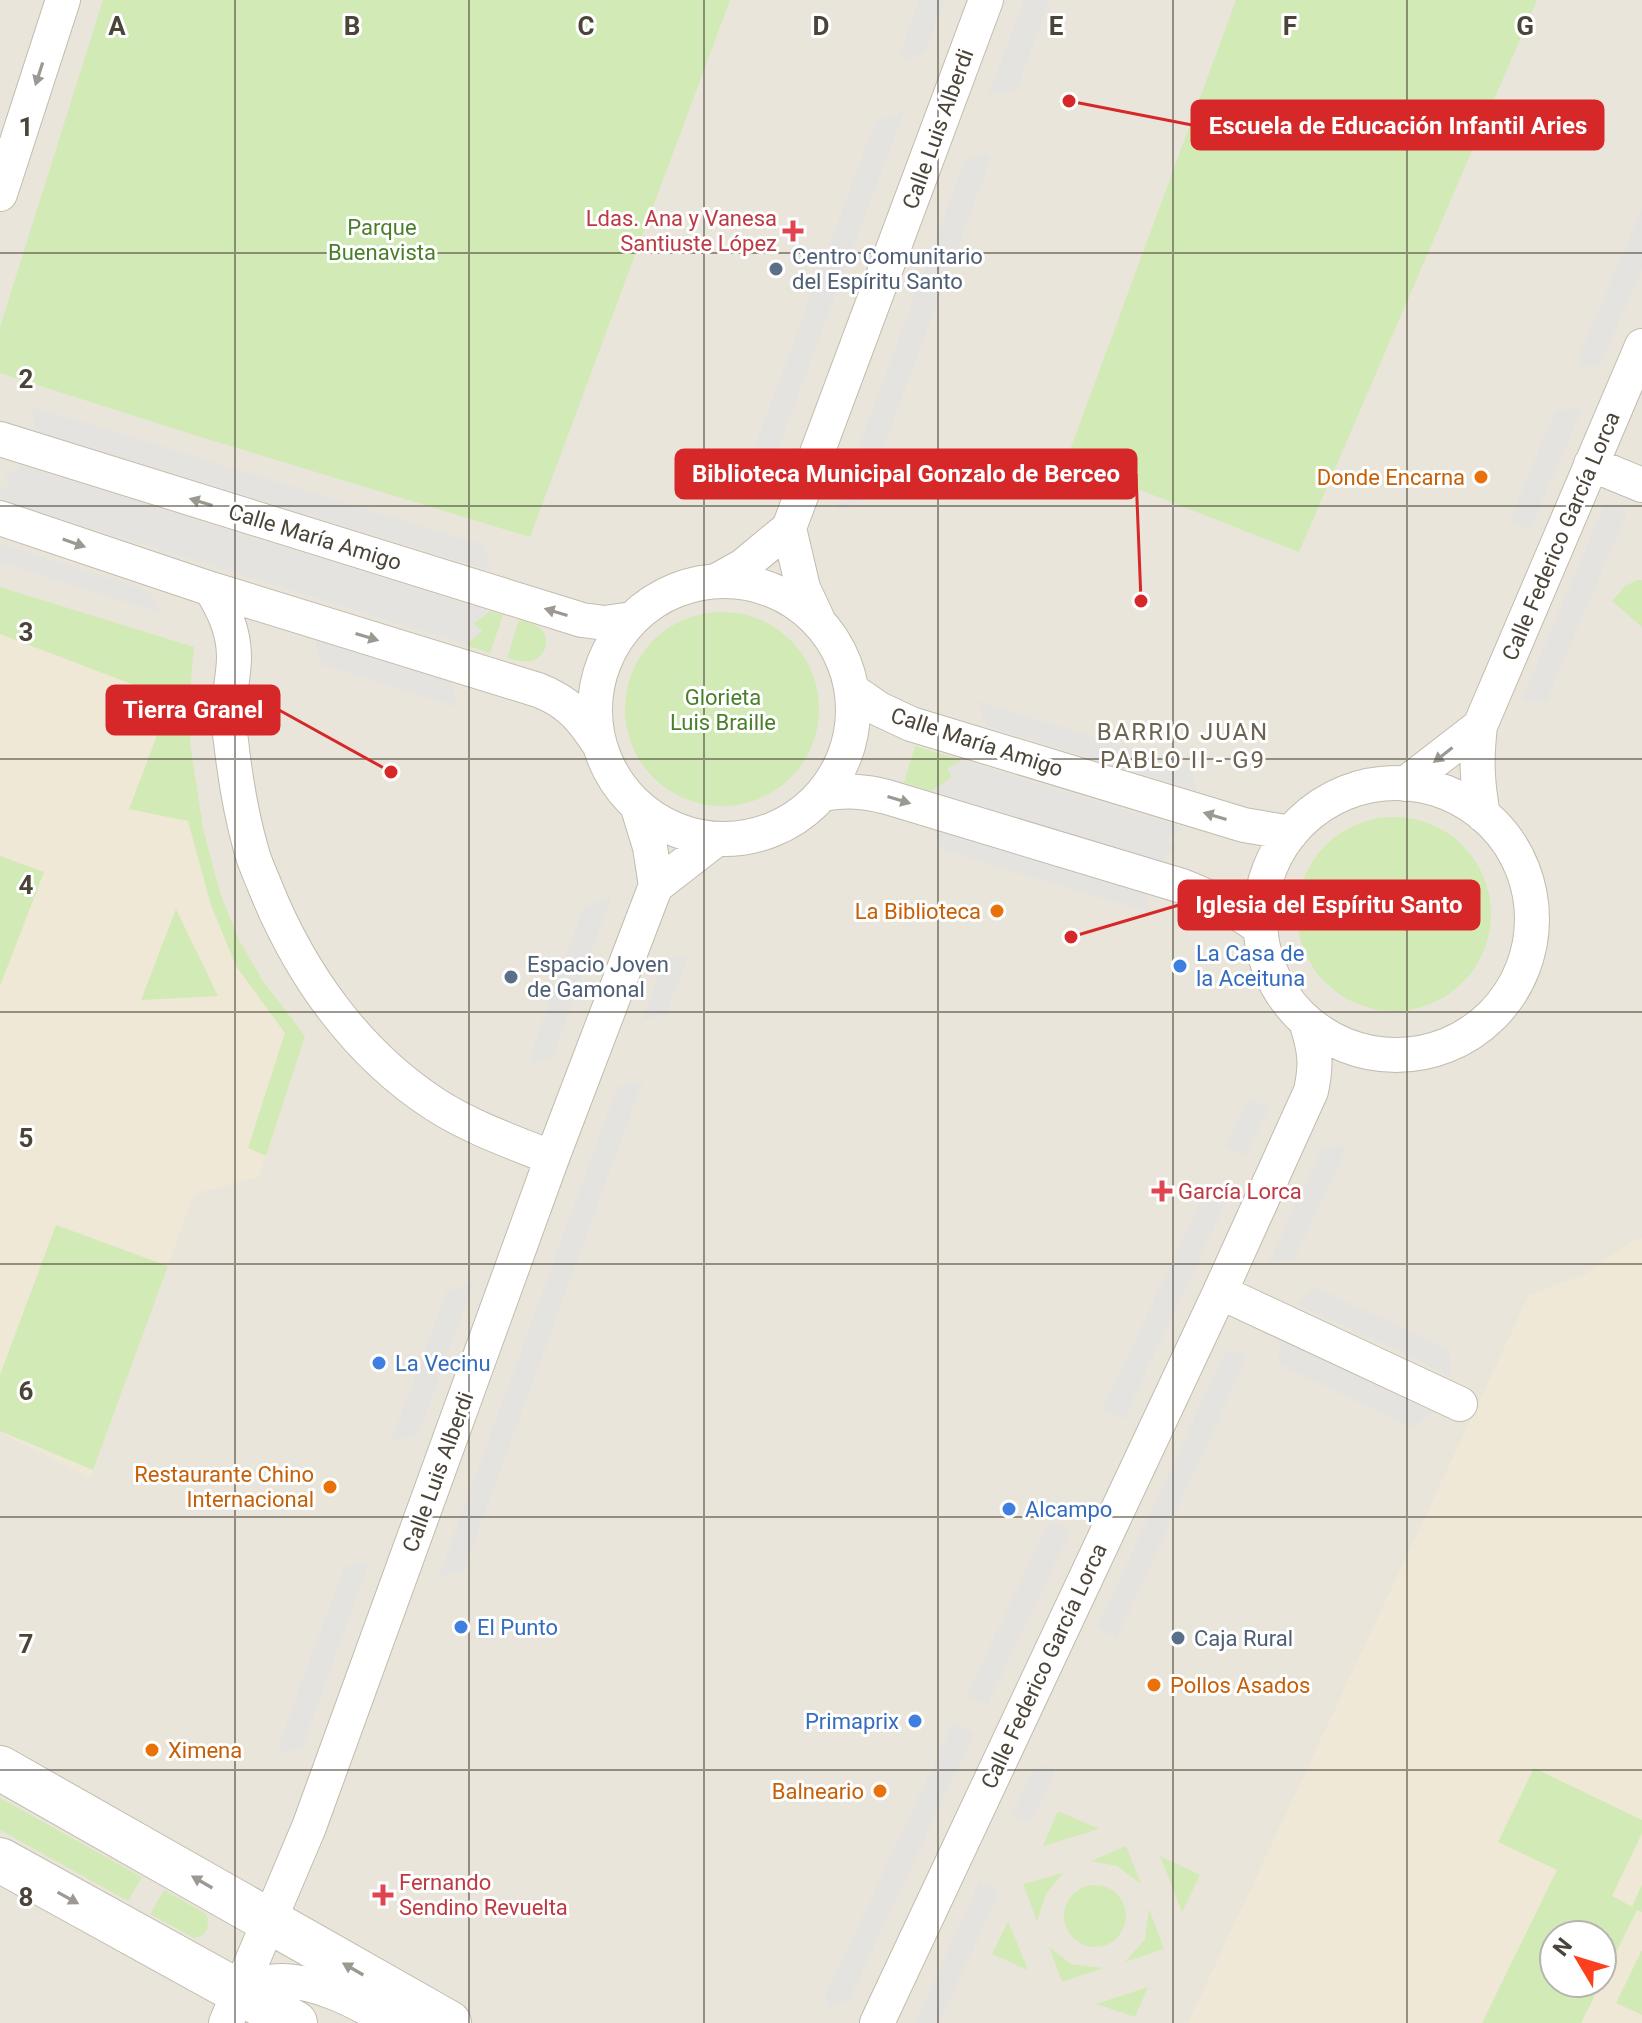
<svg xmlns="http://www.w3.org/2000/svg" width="1642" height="2023" viewBox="0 0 1642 2023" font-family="Roboto,sans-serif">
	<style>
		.residential { fill: #eae5da; fill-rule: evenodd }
		.education { fill: #efe8d6; fill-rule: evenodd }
		.green { fill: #d2eab5 }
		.parking { fill: #e5e3e0 }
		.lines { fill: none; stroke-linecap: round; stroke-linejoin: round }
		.minor-casing { stroke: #c2bbae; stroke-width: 36 }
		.tertiary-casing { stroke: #c2bbae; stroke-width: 46 }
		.minor { stroke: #fff; stroke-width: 34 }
		.tertiary { stroke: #fff; stroke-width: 44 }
		.oneway { fill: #9c9892 }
		.grid { fill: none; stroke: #4b4439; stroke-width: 2; stroke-opacity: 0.55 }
		.health-dot { fill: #e0444e; stroke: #fff; stroke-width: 3 }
		.service-dot { fill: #5c6f8a; stroke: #fff; stroke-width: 3 }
		.food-dot { fill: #e8710a; stroke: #fff; stroke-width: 3 }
		.shop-dot { fill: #3f7fe0; stroke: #fff; stroke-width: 3 }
		.labels { text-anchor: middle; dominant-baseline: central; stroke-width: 6; stroke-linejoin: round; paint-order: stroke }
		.street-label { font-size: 22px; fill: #4b4439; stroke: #fff }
		.health-label { font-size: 22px; fill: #be3a42; stroke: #fff; text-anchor: start }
		.park-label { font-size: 22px; fill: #4a7f2a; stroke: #fff }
		.service-label { font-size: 22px; fill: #4e5e75; stroke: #fff; text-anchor: start }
		.food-label { font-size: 22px; fill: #c56008; stroke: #fff; text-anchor: end }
		.shop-label { font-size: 22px; fill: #366cbe; stroke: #fff; text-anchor: start }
		.neighbourhood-label { font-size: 24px; letter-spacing: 2px; fill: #6e6250; stroke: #fff }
		.grid-label { font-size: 26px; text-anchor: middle; font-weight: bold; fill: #4b4439; stroke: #fff; stroke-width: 6; stroke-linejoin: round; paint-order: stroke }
		.leader { fill: none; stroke: #d62828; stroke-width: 3 }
		.callout-dot { fill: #d62828; stroke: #fff; stroke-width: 3 }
		.callout { fill: #d62828; stroke: #d62828; stroke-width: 3 }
		.callout-label { font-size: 24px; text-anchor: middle; font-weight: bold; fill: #fff }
	</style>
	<rect width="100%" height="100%" fill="#f6f3ec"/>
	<path class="residential" d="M0,0H1642V2023H0ZM1554,1935H1602V1983H1554Z"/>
	<path class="education" d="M0,587L194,647L189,703L190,742L203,828L220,893L239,940L263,981L305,1036L259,1177L194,1194L90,1478L0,1432Z
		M1642,1239V2023H1188L1529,1295L1584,1275L1631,1242ZM1554,1935H1602V1983H1554Z"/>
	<path class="green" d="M103,0H730L530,537L191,434L0,373V327Z
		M1236,0H1537L1299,552L1066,461Z
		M1637,580H1642V627L1612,601L1625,586Z
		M0,587L194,647L189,703L190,742L203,828L220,893L239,940L263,981L305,1036L266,1156L248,1148L285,1033L236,966L211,905L188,821L129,809L171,699L0,634Z
		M490,611L503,615L490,653L466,645L482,631L473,624Z
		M625 709a97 97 0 1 1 194 0a97 97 0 1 1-194 0Z
		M519,620C527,622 536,624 542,630C551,641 545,657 532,661C524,663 515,660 507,658Z
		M915,746L962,760L948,769L952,777L932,791L904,783Z
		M1297 914a97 97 0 1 1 194 0a97 97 0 1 1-194 0Z
		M0,856L44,872L0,986Z
		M176,909L218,996L141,1000Z
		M56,1225L168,1266L93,1470L0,1431V1375Z
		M1534,1768L1642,1820V1833L1612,1896L1632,1907L1642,1884V1912L1637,1910L1602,1981V1935H1554V1983H1601L1581,2023H1482L1557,1870L1498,1842Z
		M0,1798L142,1877L128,1901L0,1830Z
		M1058,1811L1099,1829L1043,1846Z
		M1126,1846L1141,1884L1117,1866L1091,1861Z
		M1160,1856L1200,1875L1182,1912Z
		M1063,1873L1046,1894L1037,1921L1023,1884Z
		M1064 1916a31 31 0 1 1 62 0a31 31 0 1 1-62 0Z
		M164,1890L206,1914C211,1926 206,1937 194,1938L150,1914Z
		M1149,1909L1164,1949L1125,1962L1145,1939Z
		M1008,1921L1028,1970L992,1954Z
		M1049,1947L1071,1964L1103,1968L1062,1982Z
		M1642,1950V2015L1616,2003Z
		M1148,1987L1135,2017L1096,2004Z"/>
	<path class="parking" d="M919,0H945L925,53L904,61L900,52Z
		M1024,0H1050L1017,89L988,96Z
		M904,112L770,471L750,479L746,470L875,121Z
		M985,153L990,161L864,500L835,510L965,160Z
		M1642,208V269L1600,366L1583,367L1578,357Z
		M31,406L484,545L491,571L35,431Z
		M1583,407L1530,530L1509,521L1556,410Z
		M21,465L490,611L473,623L482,631L466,645L0,500V491L10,484L5,476Z
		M1604,506H1625L1627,514L1546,702L1521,701Z
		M0,543L149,591L160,613L0,562Z
		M315,640L451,682L458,707L320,664Z
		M977,701L1190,766L1197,791L986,726Z
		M962,760L1184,828L1168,840L1176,848L1161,861L932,791L952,777L947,769Z
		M932,824L1145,888L1151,913L940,849Z
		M612,895L553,1057L534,1064L530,1056L583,908Z
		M689,954L666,1014L642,1021L664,960Z
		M643,1081L464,1570L438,1578L617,1087Z
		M1249,1098L1269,1108L1246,1156L1225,1147Z
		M1341,1145L1345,1151L1294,1260L1269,1262L1322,1148Z
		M1206,1190L1227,1200L1124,1419L1102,1410Z
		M474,1283L418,1435L391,1441L447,1291Z
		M1314,1286L1449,1350L1451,1376L1297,1304Z
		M1280,1340L1434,1412L1412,1428L1278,1364Z
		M1243,1351L1247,1358L1117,1638L1097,1628L1225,1352Z
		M1049,1521L1071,1530L987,1706L966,1696Z
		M370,1561L303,1746L283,1754L278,1746L344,1567Z
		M953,1723L974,1734L849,2000L829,2008L824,1999Z
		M1051,1766L1055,1772L1031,1823L1012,1815L1034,1768Z
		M979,1882L1000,1891L939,2023H915Z"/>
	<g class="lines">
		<g class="minor-casing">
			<path id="minor" d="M0,194L63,0
				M0,439L582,620L605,623L632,619
				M1591,464L1642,485
				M0,518L211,589L538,690C569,702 581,717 599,744
				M789,528L803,588L817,618
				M718,580L743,566L789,528L986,0
				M595 710a129 129 0 1 1 258 0a129 129 0 1 1-258 0Z
				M211,589C224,610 234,631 234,657C234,677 228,697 228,717C228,725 230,734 231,741C235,777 241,814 251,849C254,862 261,876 266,889C301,975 357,1054 436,1105C472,1128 513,1142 552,1158
				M853,691L879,709L911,724L1244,825L1291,833
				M1260 919a136 136 0 1 1 272 0a136 136 0 1 1-272 0Z
				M1405,784L1480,726
				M822,794C846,790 864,791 887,797L1182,886C1210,897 1235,909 1260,928
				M638,808L650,847L656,886
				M1483,815C1477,782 1476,760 1480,726L1642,346
				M1220,1292L1460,1404
				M239,1993C253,1987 266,1981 281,1981C321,1981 360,2004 394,2023
				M226,2023L309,1827L552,1158L653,893L656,886L714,841
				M877,2023L1220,1292L1311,1091C1317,1063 1315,1051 1307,1024"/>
		</g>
		<g class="tertiary-casing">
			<path id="tertiary" d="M0,1768L449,2023
				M0,1860L295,2023"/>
		</g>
		<use href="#minor" class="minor"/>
		<use href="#tertiary" class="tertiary"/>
	</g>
	<defs><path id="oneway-solid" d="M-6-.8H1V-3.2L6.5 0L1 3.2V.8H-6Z" transform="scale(2)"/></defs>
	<g class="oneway">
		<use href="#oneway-solid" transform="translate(39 74) rotate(108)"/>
		<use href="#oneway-solid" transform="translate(201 502) rotate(-163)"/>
		<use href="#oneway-solid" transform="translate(74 543) rotate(19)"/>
		<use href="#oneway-solid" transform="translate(556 612) rotate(-163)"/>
		<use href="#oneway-solid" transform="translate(367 637) rotate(17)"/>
		<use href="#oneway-solid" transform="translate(1443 755) rotate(142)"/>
		<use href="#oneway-solid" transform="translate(899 800) rotate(17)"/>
		<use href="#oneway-solid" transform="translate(1215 816) rotate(-163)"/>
		<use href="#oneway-solid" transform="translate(202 1882) rotate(-150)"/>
		<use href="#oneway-solid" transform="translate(68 1898) rotate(29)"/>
		<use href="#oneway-solid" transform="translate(353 1969) rotate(-150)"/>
	</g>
	<path class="grid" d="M235,0V2023M469,0V2023M704,0V2023M938,0V2023M1173,0V2023M1407,0V2023M0,253H1642M0,506H1642M0,759H1642M0,1012H1642M0,1264H1642M0,1517H1642M0,1770H1642"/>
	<g class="health-dot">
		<path d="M789 219h8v8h8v8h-8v8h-8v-8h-8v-8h8z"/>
		<path d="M1158 1179h8v8h8v8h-8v8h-8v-8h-8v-8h8z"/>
		<path d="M379 1883h8v8h8v8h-8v8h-8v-8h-8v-8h8z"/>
	</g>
	<g class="service-dot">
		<circle cx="776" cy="269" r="8"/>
		<circle cx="511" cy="977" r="8"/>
		<circle cx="1178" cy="1638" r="8"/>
	</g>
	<g class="food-dot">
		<circle cx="1481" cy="477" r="8"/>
		<circle cx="997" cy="911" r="8"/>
		<circle cx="330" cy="1487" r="8"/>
		<circle cx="1154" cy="1685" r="8"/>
		<circle cx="152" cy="1750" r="8"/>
		<circle cx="880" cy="1791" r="8"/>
	</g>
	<g class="shop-dot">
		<circle cx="1180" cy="966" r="8"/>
		<circle cx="379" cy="1363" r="8"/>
		<circle cx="1009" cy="1509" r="8"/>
		<circle cx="461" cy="1627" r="8"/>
		<circle cx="915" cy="1721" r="8"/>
	</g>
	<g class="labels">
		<g class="street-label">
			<text transform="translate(938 129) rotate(-70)">Calle Luis Alberdi</text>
			<text transform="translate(1561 536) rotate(-67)">Calle Federico García Lorca</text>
			<text transform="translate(315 537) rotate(17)">Calle María Amigo</text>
			<text transform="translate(977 742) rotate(18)">Calle María Amigo</text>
			<text transform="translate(438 1472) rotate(-70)">Calle Luis Alberdi</text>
			<text transform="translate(1044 1666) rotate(-65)">Calle Federico García Lorca</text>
		</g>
		<g class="health-label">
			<text x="777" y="218" text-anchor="end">Ldas. Ana y Vanesa<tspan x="777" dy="25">Santiuste López</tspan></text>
			<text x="1178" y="1191">García Lorca</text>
			<text x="399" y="1882">Fernando<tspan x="399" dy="25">Sendino Revuelta</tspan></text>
		</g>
		<g class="park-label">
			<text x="382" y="227">Parque<tspan x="382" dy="25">Buenavista</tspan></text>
			<text x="723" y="697">Glorieta<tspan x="723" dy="25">Luis Braille</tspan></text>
		</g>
		<g class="service-label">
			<text x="792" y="256">Centro Comunitario<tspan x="792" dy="25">del Espíritu Santo</tspan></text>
			<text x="527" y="964">Espacio Joven<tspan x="527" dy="25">de Gamonal</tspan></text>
			<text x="1194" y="1638">Caja Rural</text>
		</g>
		<g class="food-label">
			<text x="1465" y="477">Donde Encarna</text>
			<text x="981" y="911">La Biblioteca</text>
			<text x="314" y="1474">Restaurante Chino<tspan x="314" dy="25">Internacional</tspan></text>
			<text x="1170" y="1685" text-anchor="start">Pollos Asados</text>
			<text x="168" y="1750" text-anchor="start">Ximena</text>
			<text x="864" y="1791">Balneario</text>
		</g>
		<g class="shop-label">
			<text x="1196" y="953">La Casa de<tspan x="1196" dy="25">la Aceituna</tspan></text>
			<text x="395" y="1363">La Vecinu</text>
			<text x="1025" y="1509">Alcampo</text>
			<text x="477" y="1627">El Punto</text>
			<text x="899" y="1721" text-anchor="end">Primaprix</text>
		</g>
		<g class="neighbourhood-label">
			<text x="1183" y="732">BARRIO JUAN<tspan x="1183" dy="28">PABLO II - G9</tspan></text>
		</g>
	</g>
	<g class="grid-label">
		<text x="117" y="35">A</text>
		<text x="352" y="35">B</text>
		<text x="586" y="35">C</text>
		<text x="821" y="35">D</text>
		<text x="1056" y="35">E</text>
		<text x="1290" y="35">F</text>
		<text x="1525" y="35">G</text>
		<text x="26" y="136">1</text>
		<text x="26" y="388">2</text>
		<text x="26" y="641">3</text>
		<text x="26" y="894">4</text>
		<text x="26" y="1147">5</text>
		<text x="26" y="1400">6</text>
		<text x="26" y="1653">7</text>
		<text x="26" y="1906">8</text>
	</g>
	<path class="leader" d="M1069 101L1192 125M1141 601L1136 474M391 772L279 710M1071 937L1179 905"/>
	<g class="callout-dot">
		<circle cx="1069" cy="101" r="8"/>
		<circle cx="1141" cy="601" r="8"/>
		<circle cx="391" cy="772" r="8"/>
		<circle cx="1071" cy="937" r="8"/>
	</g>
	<g class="callout">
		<rect x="1192" y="101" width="411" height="48" rx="8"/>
		<rect x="676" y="450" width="460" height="48" rx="8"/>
		<rect x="107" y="686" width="172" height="48" rx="8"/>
		<rect x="1179" y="881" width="300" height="48" rx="8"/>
	</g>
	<g class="callout-label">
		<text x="1398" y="134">Escuela de Educación Infantil Aries</text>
		<text x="906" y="482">Biblioteca Municipal Gonzalo de Berceo</text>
		<text x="193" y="718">Tierra Granel</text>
		<text x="1329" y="913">Iglesia del Espíritu Santo</text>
	</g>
	<g transform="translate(1578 1959) rotate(308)"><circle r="38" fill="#ffffff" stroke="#b7b4b0" stroke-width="2"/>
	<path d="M0-6L14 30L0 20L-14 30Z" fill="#fc3f1d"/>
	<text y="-12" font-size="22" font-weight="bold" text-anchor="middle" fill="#4b4439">N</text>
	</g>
</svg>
